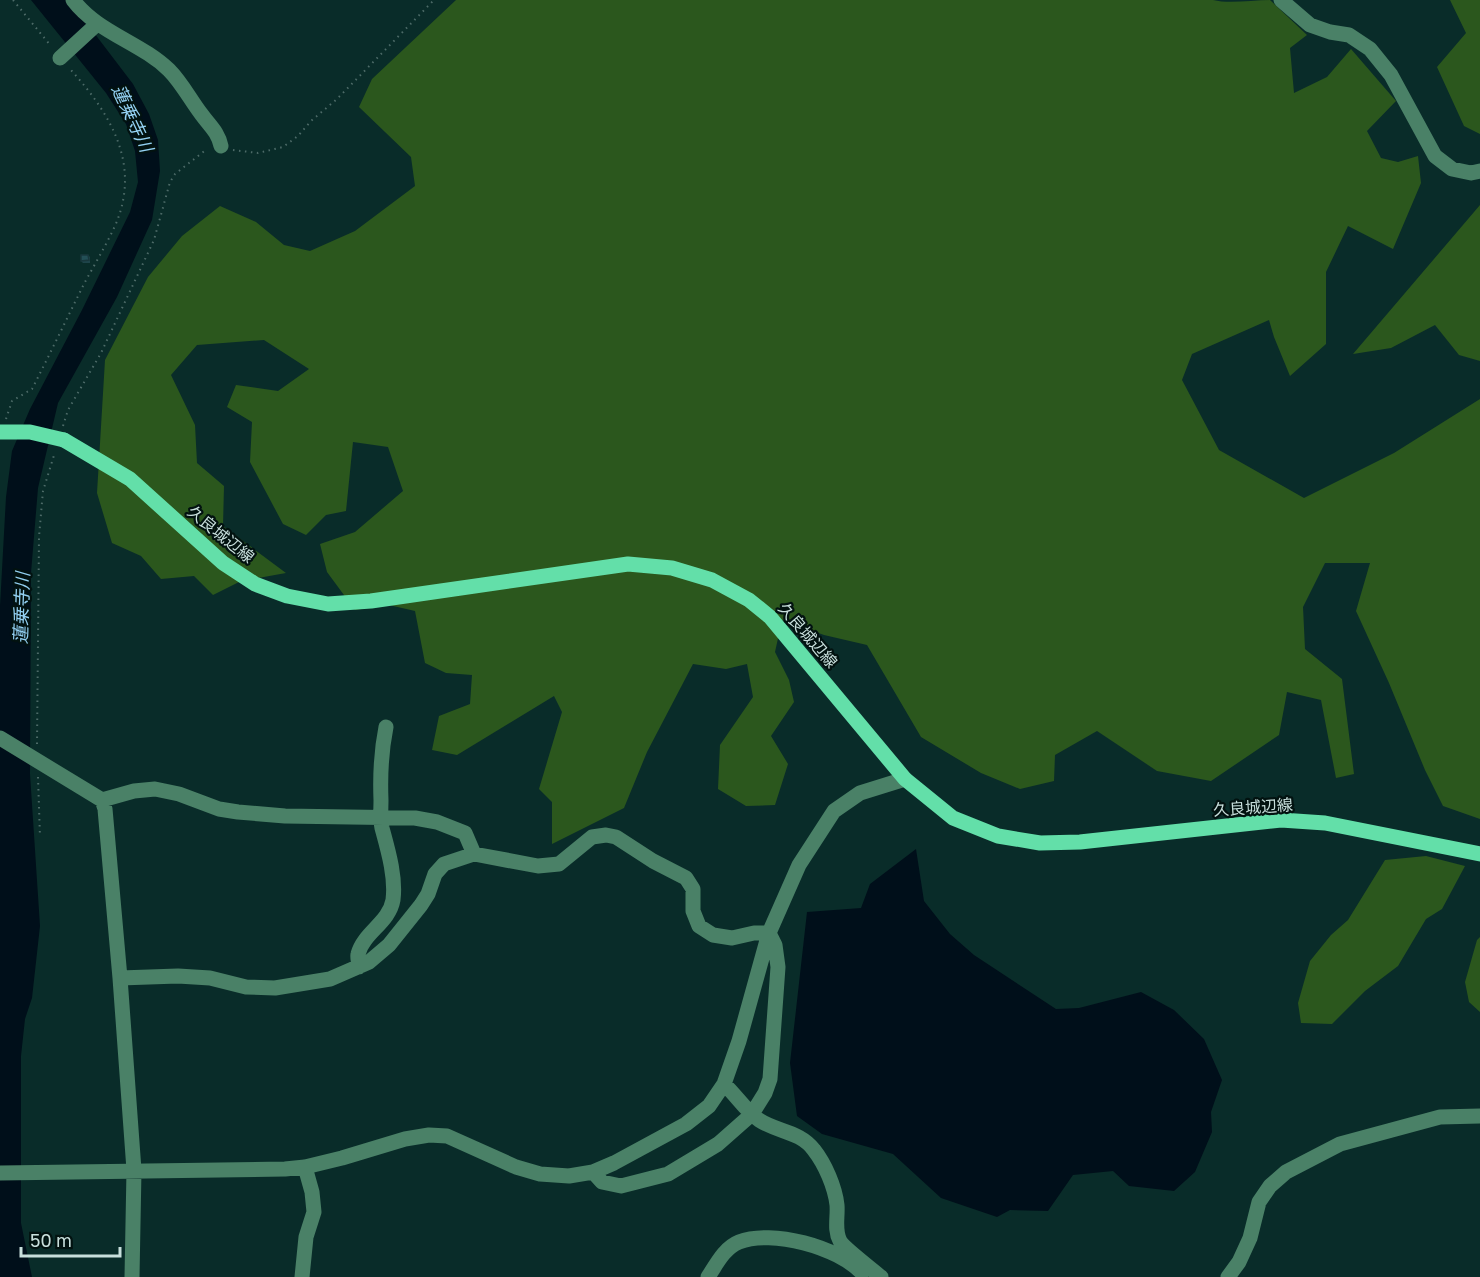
<svg xmlns="http://www.w3.org/2000/svg" width="1480" height="1277" viewBox="0 0 1480 1277" font-family="'Golos Text','Noto Sans JP',sans-serif">
	<style>
		.forest { fill: #2b571d }
		.water { fill: #000f1a }
		.lines { fill: none; stroke-linecap: round; stroke-linejoin: round }
		.path { stroke: #4d6b68; stroke-width: 2; stroke-dasharray: 1.5 4.5; stroke-linecap: butt }
		.minor { stroke: #4a8167; stroke-width: 15 }
		.major { stroke: #63dfa9; stroke-width: 15 }
		.major-bridge { stroke: #63dfa9; stroke-width: 15 }
		.wall { fill: #1e444a }
		.building { fill: #234f56; stroke: #18373c; stroke-width: 1.5 }
		.labels { text-anchor: middle; dominant-baseline: central; stroke-width: 4.5; stroke-linejoin: round; paint-order: stroke }
		.street-label { font-size: 16px; fill: #c8dfdc; stroke: #021210 }
		.water-label { font-size: 18px; font-style: italic; fill: #93d0f2; stroke: #021210 }
	</style>
	<rect width="100%" height="100%" fill="#092c29"/>
	<path class="forest" d="M456,0H1213C1229,4 1252,0 1270,0L1307,35L1290,48L1294,93L1327,77L1351,49L1396,101L1367,131L1381,158L1398,162L1418,156L1421,183L1393,249L1348,226L1326,272V344L1290,376L1274,337L1269,320L1192,354L1182,380L1219,450L1304,498L1394,453L1480,399V819L1443,806L1425,770L1389,683L1356,611L1370,563H1325L1303,607L1305,649L1342,679L1354,774L1336,778L1321,700L1287,692L1279,735L1211,781L1157,771L1097,731L1055,755L1054,781L1020,789L981,773L921,737L867,645L824,635L782,620L775,652L789,680L794,702L771,736L788,764L775,805L746,806L718,789L720,745L753,697L747,664L726,669L693,664L647,752L624,808L552,844V802L539,789L562,712L554,696L457,755L432,750L439,716L470,704L472,675L446,673L425,663L415,611L389,605L355,610L327,572L320,544L355,532L403,491L388,447L353,442L346,511L326,515L306,535L283,524L250,462L252,422L227,407L236,385L278,391L309,369L264,340L197,345L171,375L195,425L197,463L224,486L223,526L286,573L241,581L213,595L194,576L161,579L141,556L112,543L97,493L105,360L148,277L182,236L220,206L256,222L284,245L310,251L355,231L415,186L411,157L359,107L372,79Z
		M1450,0H1480V134L1464,126L1437,67L1466,33Z
		M1480,205V361L1459,355L1435,325L1391,348L1353,354Z
		M1426,856L1465,866L1442,909L1426,919L1398,966L1365,991L1332,1024L1301,1023L1298,1003L1310,961L1331,935L1348,920L1385,860Z
		M1480,937V1012L1469,1002L1465,982L1477,940Z"/>
	<path class="water" d="M31,0H69L133,84L149,114L158,140L160,171L152,220L117,297L58,403L38,488L31,573L30,774L40,926L32,998L25,1019L21,1056V1223L32,1277H0V606L6,497L12,451L30,409L82,310L130,212L138,182L135,151L126,124L106,93Z
		M916,849L924,901L950,934L974,955L1056,1009L1079,1008L1141,992L1174,1010L1204,1039L1222,1080L1211,1112L1212,1132L1195,1172L1174,1191L1129,1186L1113,1171L1073,1175L1048,1211L1010,1210L997,1217L941,1198L893,1154L822,1134L797,1116L790,1063L807,912L861,908L870,884Z"/>
	<g class="lines">
		<path class="path" d="M13,0L51,46
			M233,150L258,153L283,147L298,136L311,121L337,99L434,0
			M6,419L12,401L32,389C50,354 67,318 85,282C95,264 106,245 115,226C142,164 110,113 70,69
			M63,426L68,410L101,353L154,240L170,182L175,174L207,149
			M37,744L39,537L43,491L55,452
			M38,777L40,837"/>
		<path class="minor" d="M73,0C98,33 140,42 169,70C182,83 191,101 202,115C210,126 218,132 221,146
			M1281,0L1310,25L1330,32L1349,35L1370,49L1391,75L1435,156L1452,169L1471,173L1480,171
			M60,58L97,24
			M0,738L102,800L105,809L120,978L134,1170L132,1277
			M102,800L134,791L155,789L179,794L219,809L238,812L285,816L415,818L437,822L465,833L474,854
			M359,967C359,963 357,957 358,954C364,932 389,923 393,900C396,877 388,850 382,828C380,819 381,809 381,800C380,775 381,752 386,727
			M120,978L178,976L210,978L246,987L275,988L330,979L369,962L389,945L421,905L428,894L435,874L444,864L474,854L538,866L559,864L592,837L606,835L616,837L653,861L686,878L693,889V911L699,926L713,935L732,938L754,933H769L775,945L778,967L770,1079L765,1093L752,1114L718,1144L668,1174L621,1186L602,1182L593,1172
			M724,1084C736,1095 745,1110 759,1120C777,1132 800,1131 814,1150C825,1164 835,1187 837,1205C838,1217 834,1230 840,1241C844,1248 873,1270 881,1277
			M0,1173L285,1169L305,1167L342,1158L405,1139L429,1135L447,1136L516,1167L540,1174L569,1176L593,1172L614,1163L686,1124L709,1106L724,1084L739,1041L769,933L799,865L834,811L860,793L905,779
			M302,1277L306,1237L314,1212L312,1192L305,1167
			M708,1277C716,1265 724,1248 739,1242C772,1229 838,1247 862,1273
			M1228,1277L1239,1262L1250,1238L1259,1202L1270,1186L1286,1172L1340,1144L1440,1117L1480,1116"/>
		<path class="major" d="M64,440L130,479L223,563L255,584L287,596L328,604L371,601L628,564L672,568L712,580L749,600L770,617L905,779L953,818L998,836L1040,843L1080,842L1281,820L1325,823L1480,854"/>
		<path class="major-bridge" d="M0,432H30L64,440"/>
	</g>
	<path class="wall" d="M88,255L90,257V263H83L81,261Z"/>
	<path class="building" d="M81,255H88L89,260L81,261Z"/>
	<g class="labels">
		<g class="street-label">
			<text transform="translate(221 534) rotate(39)">久良城辺線</text>
			<text transform="translate(808 635) rotate(49)">久良城辺線</text>
			<text transform="translate(1253 807) rotate(-4)">久良城辺線</text>
		</g>
		<g class="water-label">
			<text transform="translate(133 118) rotate(65)">蓮乗寺川</text>
			<text transform="translate(21 608) rotate(-88)">蓮乗寺川</text>
		</g>
	</g>
	<path d="M21 1247v9h99v-9" fill="none" stroke="#c8dfdc" stroke-width="3"/>
	<text x="30" y="1247" font-size="18" fill="#c8dfdc" stroke="#021210" stroke-width="4.5" paint-order="stroke">50 m</text>
</svg>
